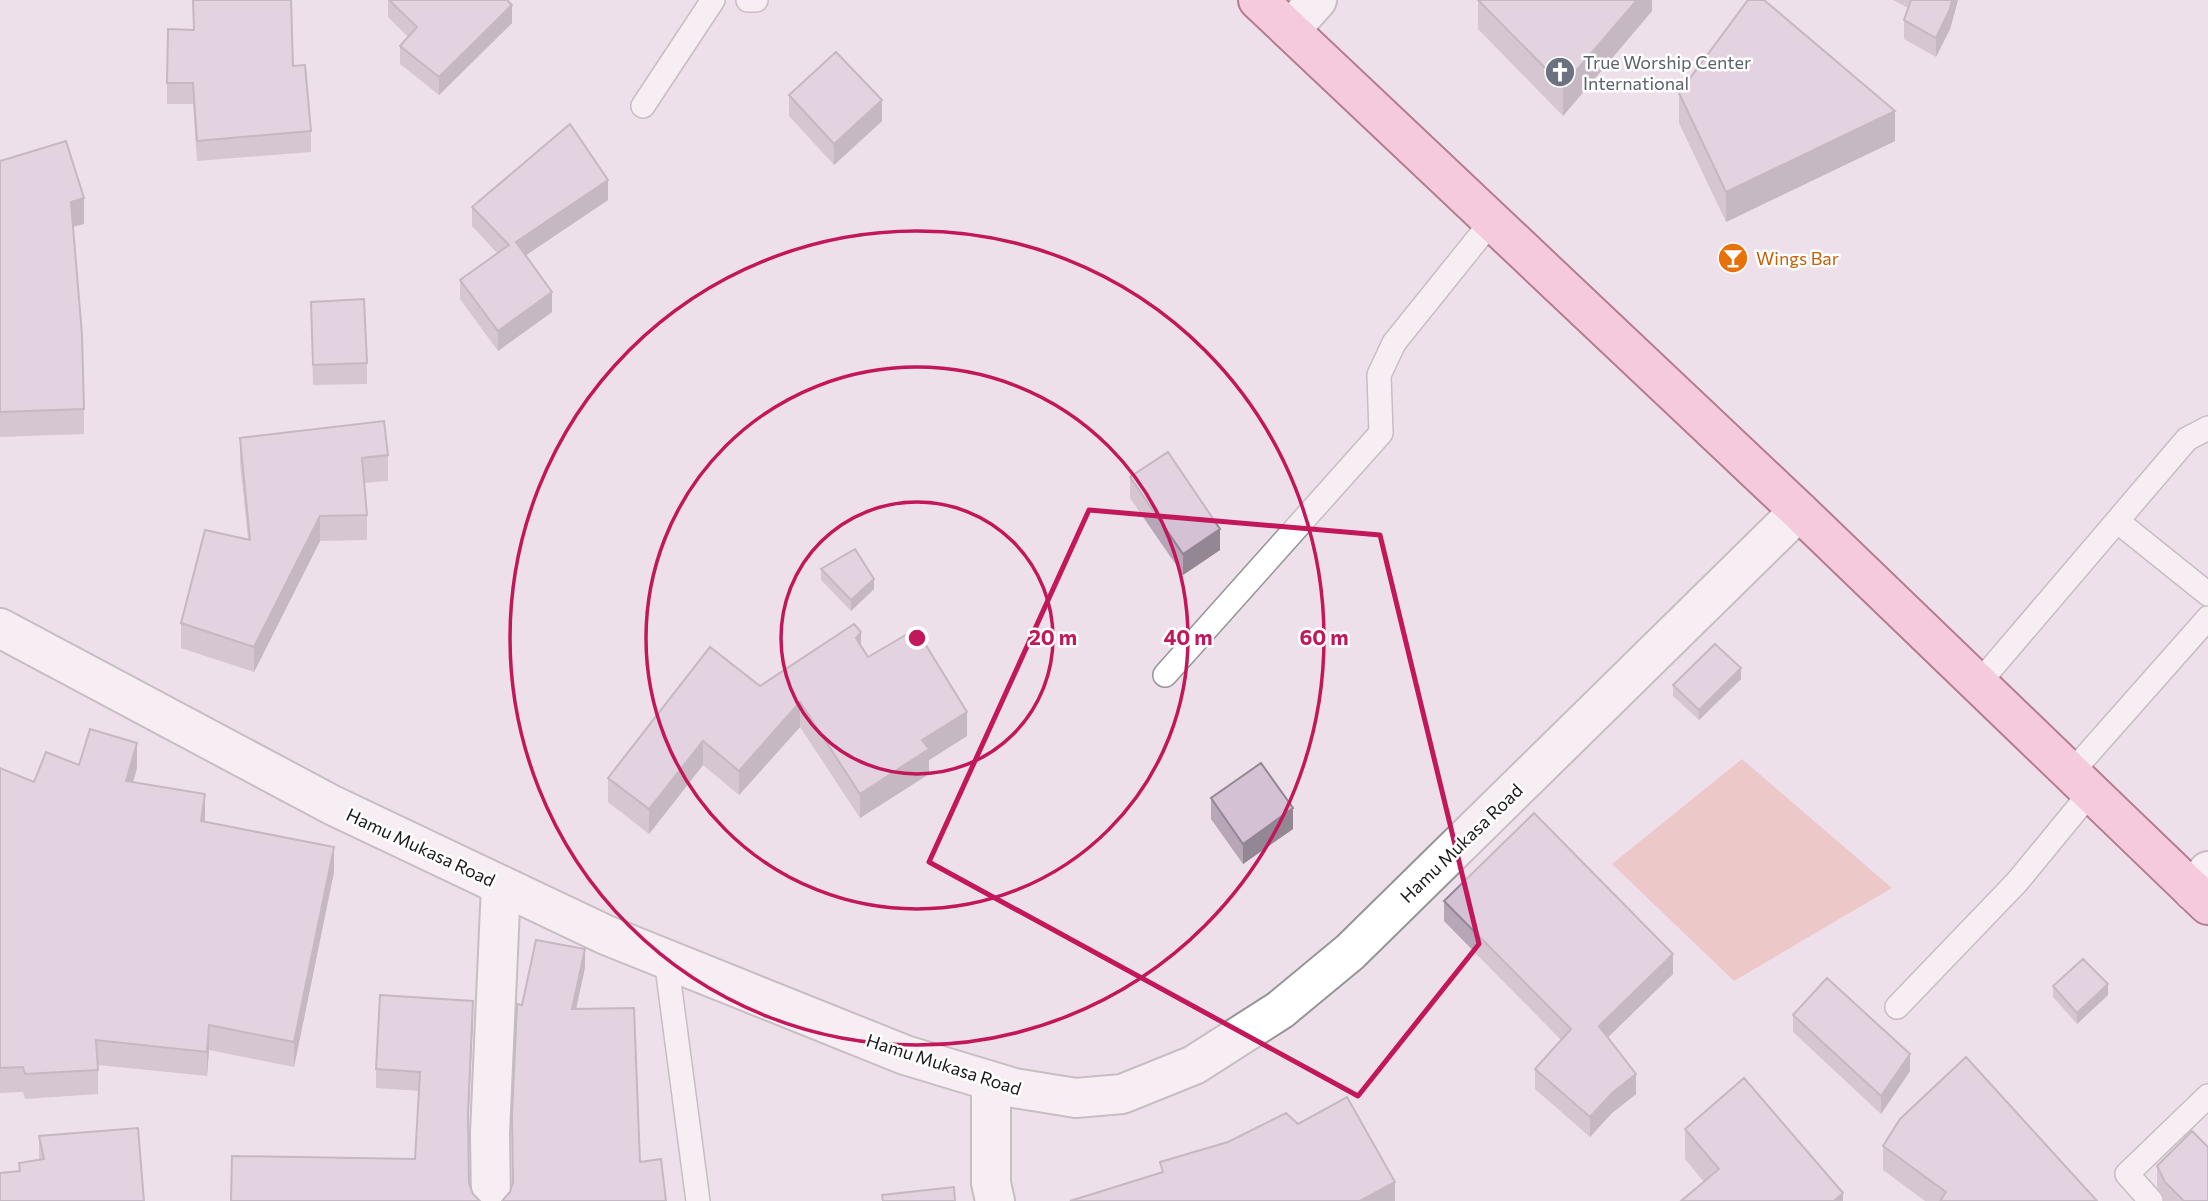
<svg xmlns="http://www.w3.org/2000/svg" width="2208" height="1201" viewBox="0 0 2208 1201" font-family="Commissioner,sans-serif">
	<style>
		.grass { fill: #ebaaa3 }
		.lines { fill: none; stroke-linecap: round; stroke-linejoin: round }
		.lane-casing { stroke: #959595; stroke-width: 26 }
		.street-casing { stroke: #959595; stroke-width: 42 }
		.secondary-casing { stroke: #740124; stroke-width: 42 }
		.lane { stroke: #fff; stroke-width: 23 }
		.street { stroke: #fff; stroke-width: 38 }
		.secondary { stroke: #fcb0cc; stroke-width: 38 }
		.wall { fill: #b6a6b6 }
		.shaded-wall { fill: #948794 }
		.building { fill: #d4c1d4; stroke: #948794; stroke-width: 2 }
		.marked { fill: none; stroke: #c2185b; stroke-width: 5; stroke-linejoin: round }
		.ring { fill: none; stroke: #c2185b; stroke-width: 3.5 }
		.labels { text-anchor: middle; dominant-baseline: central; stroke-width: 5; stroke-linejoin: round; paint-order: stroke }
		.worship-label { font-size: 18px; fill: #5b616d; stroke: #fff; text-anchor: start }
		.food-label { font-size: 18px; fill: #c56008; stroke: #fff; text-anchor: start }
		.street-label { font-size: 18px; fill: #1b1b1b; stroke: #fff }
		.centre { fill: #c2185b; stroke: #fff; stroke-width: 3.5 }
		.ring-label { font-size: 21px; text-anchor: middle; font-weight: bold; fill: #c2185b; stroke: #fff; stroke-width: 5; stroke-linejoin: round; paint-order: stroke }
	</style>
	<rect width="100%" height="100%" fill="#eee0ea"/>
	<path class="grass" d="M1742,759L1892,888L1734,981L1612,864Z"/>
	<g class="lines">
		<g class="lane-casing">
			<path id="lane" d="M748,0H756
				M643,106L713,0
				M2117,521L2208,594
				M1165,675L1381,433L1379,375L1394,343L1492,221
				M1978,684L2187,439L2208,428
				M2071,773L2208,618
				M666,959L698,1201
				M1897,1007L2017,882L2091,792
				M2151,1201L2127,1174L2208,1096"/>
		</g>
		<g class="street-casing">
			<path id="street" d="M1290,30L1317,0
				M0,628L332,805L606,935L905,1055L1014,1088L1076,1098L1122,1094L1194,1065L1280,1010L1350,952L1799,511
				M2193,891L2208,871
				M991,1082V1183L995,1201
				M491,1201L490,1133L501,885"/>
		</g>
		<g class="secondary-casing">
			<path id="secondary" d="M1258,0L1799,511L2208,905"/>
		</g>
		<use href="#lane" class="lane"/>
		<use href="#street" class="street"/>
		<use href="#secondary" class="secondary"/>
	</g>
	<path class="wall" d="M193,0L293,66L311,131V152L197,161L193,104H167V83L194,30Z
		M388,0H507L512,23L439,95L400,64V46L408,37L388,17Z
		M1478,0H1652V11L1563,116L1478,29Z
		M1893,0H1958L1950,29L1936,57L1904,39V20L1908,8Z
		M1679,93L1895,141L1726,222L1679,123Z
		M789,95L882,121L834,165L789,116Z
		M0,161L84,224L73,227L84,409V434L0,437Z
		M608,200L525,255L552,312L498,351L460,299V280L497,253L472,226V207Z
		M311,302L367,363V384L313,385Z
		M240,438L388,455V481L364,483L367,515V540L320,541L254,672L181,648V623L248,539L240,463Z
		M1130,477L1220,550L1183,575L1130,498Z
		M821,569L874,589L851,611L821,580Z
		M861,647L868,657L967,736L929,760V774L860,818L800,727L739,795L703,765L649,834L608,802V778L760,686Z
		M1741,679L1699,720L1673,696V685Z
		M79,765L137,768L133,782L205,819V821L334,872L294,1067L209,1050L207,1076L98,1065V1094L25,1099L23,1092L0,1093V768L34,782Z
		M1211,798L1293,829L1243,864L1211,819Z
		M1444,901L1673,974L1608,1037L1636,1094L1612,1113L1590,1137L1535,1089V1069L1561,1040L1444,921Z
		M2053,986L2108,995L2077,1024L2053,997Z
		M1793,1015L1910,1071L1881,1114L1793,1032Z
		M473,1020L468,1128L469,1183L473,1194L415,1159L419,1091L376,1088V1069Z
		M1685,1129L1843,1201L1704,1182L1685,1159Z
		M39,1136L144,1201L19,1171V1163L39,1160Z
		M1883,1146L2097,1201H1925L1883,1170Z
		M2157,1166L2208,1201H2164L2157,1187Z"/>
	<path class="shaded-wall" d="M1637,0H1652V11L1563,116V86Z
		M1952,0H1958L1950,29L1936,57V38Z
		M512,5V23L439,95V77Z
		M882,100V121L834,165V144Z
		M1895,111V141L1726,222V192Z
		M608,180V200L516,262V242Z
		M84,198V224L71,227V202Z
		M552,292V312L498,351V331Z
		M320,516V541L254,672V647Z
		M1220,529V550L1183,575V554Z
		M874,579V589L851,611V600Z
		M861,632V656L856,638Z
		M1741,668V679L1699,720V710Z
		M800,702V727L739,795V771Z
		M967,712V736L929,760V774L860,818V794L922,740Z
		M703,741V765L649,834V809Z
		M137,743V768L126,806V781Z
		M205,794V819L201,846V821Z
		M1293,808V829L1243,864V844Z
		M334,847V872L294,1067V1042Z
		M585,949V968L572,1028V1009Z
		M1673,954V974L1599,1046V1026Z
		M2108,984V995L2077,1024V1013Z
		M473,1001V1020L468,1132V1113Z
		M209,1025V1050L207,1076V1052Z
		M1910,1054V1071L1881,1114V1096Z
		M1636,1074V1094L1612,1113L1590,1137V1117L1612,1093Z
		M1395,1182V1201H1360Z
		M1843,1193V1201H1834Z"/>
	<path class="building" d="M193,0H291L293,66L305,65L311,131L197,141L193,83H167L168,29L194,30Z
		M389,0H507L512,5L439,77L400,46L417,27Z
		M1478,0H1637L1563,86Z
		M1748,0H1764L1895,111L1726,192L1679,93Z
		M1911,0H1952L1950,9L1936,38L1904,20Z
		M836,52L882,100L834,144L789,95Z
		M570,124L608,180L516,242L552,292L498,331L460,280L509,245L472,207Z
		M66,141L84,198L71,202L82,335L84,409L0,412V161Z
		M364,299L367,363L313,365L311,302Z
		M384,421L388,455L362,458L367,515L320,516L254,647L181,623L205,530L250,540L240,438Z
		M1168,452L1220,529L1183,554L1130,477Z
		M855,549L874,579L851,600L821,569Z
		M854,624L861,632L856,638L868,657L916,629L967,712L922,740L929,749L860,794L800,702L739,771L703,741L649,809L608,778L710,647L760,686Z
		M1715,644L1741,668L1699,710L1673,685Z
		M90,729L137,743L126,781L205,794L201,821L334,847L294,1042L209,1025L207,1052L96,1040L98,1070L25,1074L23,1067L0,1068V768L34,782L46,752L79,765Z
		M1261,763L1293,808L1243,844L1211,798Z
		M1534,813L1673,954L1599,1026L1636,1074L1612,1093L1590,1117L1535,1069L1571,1029L1444,901Z
		M536,940L585,949L572,1009L634,1008L640,1162L661,1159L666,1201H502L510,1192L513,1182L512,1115L517,1004L522,1005Z
		M2083,959L2108,984L2077,1013L2053,986Z
		M1827,978L1910,1054L1881,1096L1793,1015Z
		M380,995L473,1001L468,1113L469,1183L473,1194L480,1201H231L232,1156L415,1159L420,1072L376,1069Z
		M1966,1057L2097,1201H1940L1946,1192L1883,1146L1900,1119Z
		M1744,1078L1843,1193L1834,1201H1681L1719,1169L1685,1129Z
		M1347,1097L1395,1182L1360,1201H1070L1163,1172L1160,1162L1228,1142L1286,1113L1298,1124Z
		M138,1128L144,1201H0V1173L20,1171L19,1163L44,1159L39,1136Z
		M2192,1131L2208,1147V1201H2184L2165,1182L2157,1166Z
		M954,1187L955,1201H883L882,1195Z"/>
	<path d="M0 0H2208V1201H0ZM1089,510L1380,535L1479,944L1358,1096L929,862Z" fill="#eee0ea" fill-opacity=".55" fill-rule="evenodd"/>
	<path class="marked" d="M1089,510L1380,535L1479,944L1358,1096L929,862Z"/>
	<g class="ring">
		<circle cx="917" cy="638" r="136"/>
		<circle cx="917" cy="638" r="271"/>
		<circle cx="917" cy="638" r="407"/>
	</g>
	<defs>
		<g id="church-disc" transform="scale(1.575)"><circle r="9.5" fill="#6b7280" stroke="#fff"/><path d="M-1.2-6h2.4v3.5h3.3v2.4h-3.3V6h-2.4V-.1h-3.3v-2.4h3.3Z" fill="#fff"/></g>
		<g id="bar-disc" transform="scale(1.575)"><circle r="9.5" fill="#e8710a" stroke="#fff"/><path d="M-6-5H6L.8 .8V4.5H3.5V6h-7V4.5H-.8V.8Z" fill="#fff"/></g>
	</defs>
	<g fill-rule="evenodd">
		<use href="#church-disc" x="1560" y="72"/>
		<use href="#bar-disc" x="1733" y="258"/>
	</g>
	<g class="labels">
		<g class="worship-label">
			<text x="1583" y="62">True Worship Center<tspan x="1583" dy="21">International</tspan></text>
		</g>
		<g class="food-label">
			<text x="1756" y="258">Wings Bar</text>
		</g>
		<g class="street-label">
			<text transform="translate(1461 843) rotate(-44)">Hamu Mukasa Road</text>
			<text transform="translate(421 847) rotate(25)">Hamu Mukasa Road</text>
			<text transform="translate(944 1064) rotate(18)">Hamu Mukasa Road</text>
		</g>
	</g>
	<circle cx="917" cy="638" r="10" class="centre"/>
	<g class="ring-label">
		<text x="1053" y="645">20 m</text>
		<text x="1188" y="645">40 m</text>
		<text x="1324" y="645">60 m</text>
	</g>
</svg>
